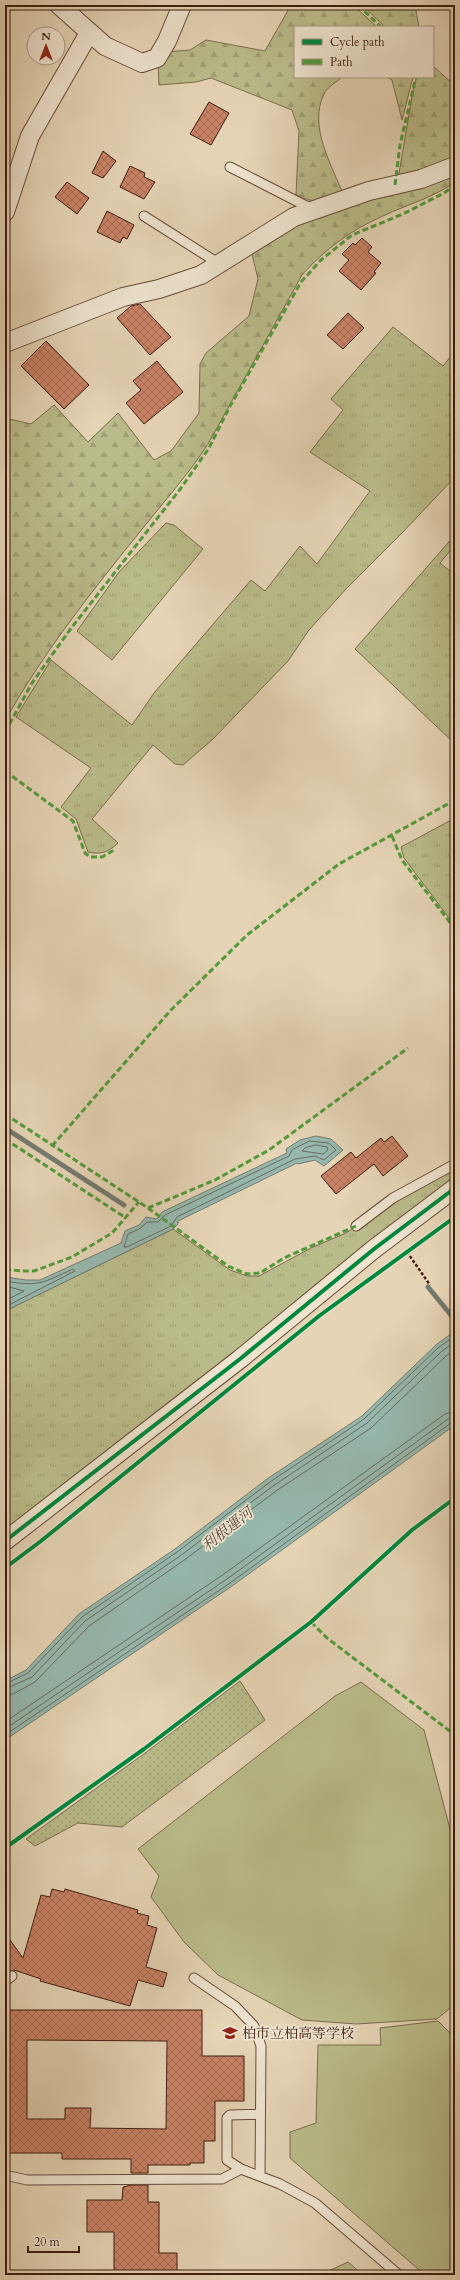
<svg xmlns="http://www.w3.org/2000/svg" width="460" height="2280" viewBox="0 0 460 2280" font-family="Cardo,'Noto Serif JP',serif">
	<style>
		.grass { fill: url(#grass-tufts); stroke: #7c6c4d }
		.forest { fill: url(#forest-firs); stroke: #7c6c4d }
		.park { fill: url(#park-dots); stroke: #7c6c4d }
		.pitch { fill: #babb8a; stroke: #7c6c4d }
		.water { fill: #96b8ae; stroke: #737a6f }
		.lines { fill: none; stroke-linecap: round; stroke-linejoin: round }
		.shore { stroke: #6a6a5f; stroke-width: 1 }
		.stream { stroke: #737a6f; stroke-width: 5 }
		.building { fill: url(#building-cross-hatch); stroke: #3f1d10; fill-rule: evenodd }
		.service-casing { stroke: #684b39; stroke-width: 11 }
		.minor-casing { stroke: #684b39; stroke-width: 20 }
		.path { stroke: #3f1d10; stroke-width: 2.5; stroke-dasharray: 3 2; stroke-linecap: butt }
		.service { stroke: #eee3cf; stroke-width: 9 }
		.minor { stroke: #eee3cf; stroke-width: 18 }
		.quiet { stroke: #539a3c; stroke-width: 3; stroke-dasharray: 6 3; stroke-linecap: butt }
		.cycleway-casing { stroke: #eee3cf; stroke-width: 6 }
		.cycleway { stroke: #00873e; stroke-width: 4 }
		.labels { text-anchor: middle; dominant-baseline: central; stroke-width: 3.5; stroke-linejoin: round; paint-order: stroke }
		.poi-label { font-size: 14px; fill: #3f1d10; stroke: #eee3cf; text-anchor: start }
		.water-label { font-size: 15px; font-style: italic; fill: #594c3f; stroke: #eee3cf }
	</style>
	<defs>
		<pattern id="grass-tufts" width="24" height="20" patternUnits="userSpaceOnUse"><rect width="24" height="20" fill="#babb8a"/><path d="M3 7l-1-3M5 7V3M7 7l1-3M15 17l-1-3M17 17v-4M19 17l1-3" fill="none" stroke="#a1a076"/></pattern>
		<pattern id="forest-firs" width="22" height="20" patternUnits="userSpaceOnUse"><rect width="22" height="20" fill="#babb8a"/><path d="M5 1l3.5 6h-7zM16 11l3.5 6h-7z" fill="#a1a076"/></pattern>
		<pattern id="park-dots" width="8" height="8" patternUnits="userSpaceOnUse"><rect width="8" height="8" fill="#babb8a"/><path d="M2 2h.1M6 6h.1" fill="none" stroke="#a1a076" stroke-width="1.8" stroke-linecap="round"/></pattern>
		<pattern id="building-cross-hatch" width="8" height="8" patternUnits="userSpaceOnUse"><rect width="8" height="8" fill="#ca8367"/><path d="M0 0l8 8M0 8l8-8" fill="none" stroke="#a56b53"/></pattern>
	</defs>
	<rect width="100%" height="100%" fill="#e5d4b5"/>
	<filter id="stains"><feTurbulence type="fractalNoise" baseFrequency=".005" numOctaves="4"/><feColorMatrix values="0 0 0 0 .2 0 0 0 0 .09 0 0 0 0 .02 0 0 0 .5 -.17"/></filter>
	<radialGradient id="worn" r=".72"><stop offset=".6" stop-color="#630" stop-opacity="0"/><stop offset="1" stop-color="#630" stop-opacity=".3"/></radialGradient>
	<path class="grass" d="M393,327L443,366L455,351V477L402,533L346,589L309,630L288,661L213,739L183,765L175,764L153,745L92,819L118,843C108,852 102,855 88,852L76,819L61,807L91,768L16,717L51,660L132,725L154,693L251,580L265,591L300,546L317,564L370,491L310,452L343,410L331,399Z
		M166,523L174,525L203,549L112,660L77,631L119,572Z
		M455,535V545L440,563L455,575V744L355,649Z
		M455,818V926L404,858L401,847Z
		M455,1169V1180L5,1533V1311L173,1229L230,1270L247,1276H259L311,1248L346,1233L402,1197Z"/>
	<path class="forest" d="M291,5H353L377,27H295V77H342C337,82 327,87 324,94C308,126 332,166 344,196C324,204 315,203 296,195L299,131L292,110L211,78L196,82L159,85L158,63L165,52L190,50L206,40L265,51Z
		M362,5H415L419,27H385Z
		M433,66L455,86V162L398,179L414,85L417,77H433Z
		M387,77H413L402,120L392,80Z
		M455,168V182C433,198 408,204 383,216C351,230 325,249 302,275L208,444C190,472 168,497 147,523C96,586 44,651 5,721V418L31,424L54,405L88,442L118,413L154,460L171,451L199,413L200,364L206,353L249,316L258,279L250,246L283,227Z
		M348,2262L363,2275H320Z"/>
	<path class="park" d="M240,1681L265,1720L122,1827L78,1823L35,1846L26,1839L141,1756Z"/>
	<path class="pitch" d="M361,1682L424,1730L455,1848V2004L437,2019L356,2024L302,2020L218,1975L184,1942L151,1897L159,1876L138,1849L335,1696Z
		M438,2021L452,2035L455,2032V2275H425L290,2158V2132L316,2123L318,2045H381L380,2028Z"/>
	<path class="water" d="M316,1136L331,1139L343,1150L324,1166L315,1160L298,1164L297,1163L178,1221V1224L173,1229L5,1311V1277L26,1280H40L121,1243L125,1231L139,1225L146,1217L157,1219L162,1212L287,1153L286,1149L300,1140Z
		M455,1331V1425L232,1586L5,1740V1681L26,1670L79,1614L175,1549L267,1479L362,1416L437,1344Z"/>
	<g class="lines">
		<path class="shore" d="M310,1141L329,1143L336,1150L324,1160L315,1156L295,1159L177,1217L171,1226L127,1247H124L128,1234L141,1228L147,1222H158L165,1215L289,1156L292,1150Z
			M316,1145L327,1147L328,1150L323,1154L302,1151L305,1148Z
			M5,1281C39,1287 42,1283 73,1269L75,1271L5,1307
			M5,1286L24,1291L5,1301
			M5,1684L28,1673L82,1617L177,1552L270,1482L364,1419L439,1347L455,1336
			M5,1689L32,1677L85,1621L180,1556L273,1486L367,1423L442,1351L455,1342
			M5,1695L13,1694L35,1682L89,1626L183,1561L276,1491L371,1428L446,1356L455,1350
			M5,1722L224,1574L445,1414L455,1411
			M5,1729L227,1579L448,1419L455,1417
			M5,1735L230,1583L451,1423L455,1422"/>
		<path class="stream" d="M5,1128L124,1205
			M428,1287L455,1320"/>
	</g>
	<path class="building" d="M209,102L229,113L211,145L190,134Z
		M103,151L116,161L103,178L92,173Z
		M130,166L145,173L144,177L155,182L144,199L120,187Z
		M67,182L89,198L77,214L55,197Z
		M107,211L134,225L127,239L123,237L120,243L97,232Z
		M362,238L372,247L368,252L381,263L374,272L376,273L361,290L339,271L349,260L342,254L353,243L355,245Z
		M140,304L171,337L150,355L117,318L131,306Z
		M348,313L364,328L343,349L327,335Z
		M46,341L89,385L64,409L21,366Z
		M157,361L183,392L144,424L126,403L141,390L133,381Z
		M392,1136L408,1156L383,1176L374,1164L336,1194L321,1176L351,1152L356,1158L381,1138L384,1142Z
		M52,1889L64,1892L65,1889L138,1910L137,1913L149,1916L147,1925L157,1928L146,1967L167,1973L163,1987L138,1980L130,2006L40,1981L41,1979L14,1970L5,1974V1933L23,1958L41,1895L50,1897Z
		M5,2010H202V2056H244V2101H215V2141H204V2163H190V2165H148V2173H131V2159H62V2153H5ZM27,2040L167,2041L166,2129L90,2128L91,2108H65V2119H27Z
		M131,2185H148V2202H159V2253H177V2275H114V2232H87V2200H122L123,2187Z"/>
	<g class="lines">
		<g class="service-casing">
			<path id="service" d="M230,167L314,210
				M144,216L218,263
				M356,1226L393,1198L455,1164
				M194,1978L235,2006L254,2026L261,2046L260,2176
				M5,1981L12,1976
				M260,2114L230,2115L227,2118V2160L241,2169L280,2184L315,2203L399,2275
				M5,2175L27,2180L222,2179L241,2169"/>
		</g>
		<g class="minor-casing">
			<path id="minor" d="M59,5L105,46L142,63L157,58L167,41L182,5
				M5,212L30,136L89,33
				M5,343L123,297L159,289L201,275L294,217L369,191L421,179L455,166
				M5,1541L240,1359L374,1249L455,1188"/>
		</g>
		<path class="path" d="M407,1252L430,1285"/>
		<use href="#service" class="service"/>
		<use href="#minor" class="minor"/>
		<path class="quiet" d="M358,5L381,27
			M395,185L400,145L416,77
			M5,732L32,683L69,631L181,488L209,448L229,408L301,282L321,260L352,235L403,214L444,193L455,185
			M5,771L73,821L85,853L90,857H102L116,849
			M392,836L402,860L455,929
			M5,1114L148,1208L228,1266L247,1274L260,1273L284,1258L356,1226
			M5,1139L126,1218
			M52,1146L171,1010L247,935L339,864L455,800
			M148,1208L215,1180L269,1150L408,1048
			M5,1269L21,1271H34L72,1257L112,1233L139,1202
			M311,1622L327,1638L455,1735"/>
		<g class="cycleway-casing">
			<path id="cycleway" d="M5,1541L240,1359L374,1249L455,1188
				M5,1568L41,1541L319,1316L455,1217
				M5,1848L144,1749L311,1622L412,1530L455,1498"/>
		</g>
		<use href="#cycleway" class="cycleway"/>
	</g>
	<defs>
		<g id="school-bare" transform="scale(1.2)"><path d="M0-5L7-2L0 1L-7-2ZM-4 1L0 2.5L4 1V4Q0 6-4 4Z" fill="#8f2418" stroke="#eee3cf" stroke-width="2.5" paint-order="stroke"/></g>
	</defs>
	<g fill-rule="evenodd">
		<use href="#school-bare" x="230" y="2033"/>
	</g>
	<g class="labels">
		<g class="poi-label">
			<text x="242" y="2033">柏市立柏高等学校</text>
		</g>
		<g class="water-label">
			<text transform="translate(227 1529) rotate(-38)">利根運河</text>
		</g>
	</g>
	<rect width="460" height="2280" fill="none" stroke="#e5d4b5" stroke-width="20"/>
	<rect x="6" y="6" width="448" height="2268" fill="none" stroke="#3f1d10" stroke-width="2"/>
	<rect x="10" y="10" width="440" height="2260" fill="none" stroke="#3f1d10"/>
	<rect x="294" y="26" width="140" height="52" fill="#eee3cf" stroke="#a89483"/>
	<rect x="302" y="39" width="20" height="6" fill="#00873e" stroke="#a89483"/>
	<text x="330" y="46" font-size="12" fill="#3f1d10">Cycle path</text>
	<rect x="302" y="59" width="20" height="6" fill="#539a3c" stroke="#a89483"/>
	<text x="330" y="66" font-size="12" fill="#3f1d10">Path</text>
	<g transform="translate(46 46)"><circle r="19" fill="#eee3cf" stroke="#a89483"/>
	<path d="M0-3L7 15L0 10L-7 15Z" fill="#8f2418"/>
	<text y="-6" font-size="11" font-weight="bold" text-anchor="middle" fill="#3f1d10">N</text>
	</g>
	<path d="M28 2246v6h51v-6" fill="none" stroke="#3f1d10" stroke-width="2"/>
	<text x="34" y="2246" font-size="12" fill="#3f1d10" stroke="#eee3cf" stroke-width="3" paint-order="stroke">20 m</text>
	<rect width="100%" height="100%" filter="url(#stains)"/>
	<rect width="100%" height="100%" fill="url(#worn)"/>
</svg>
